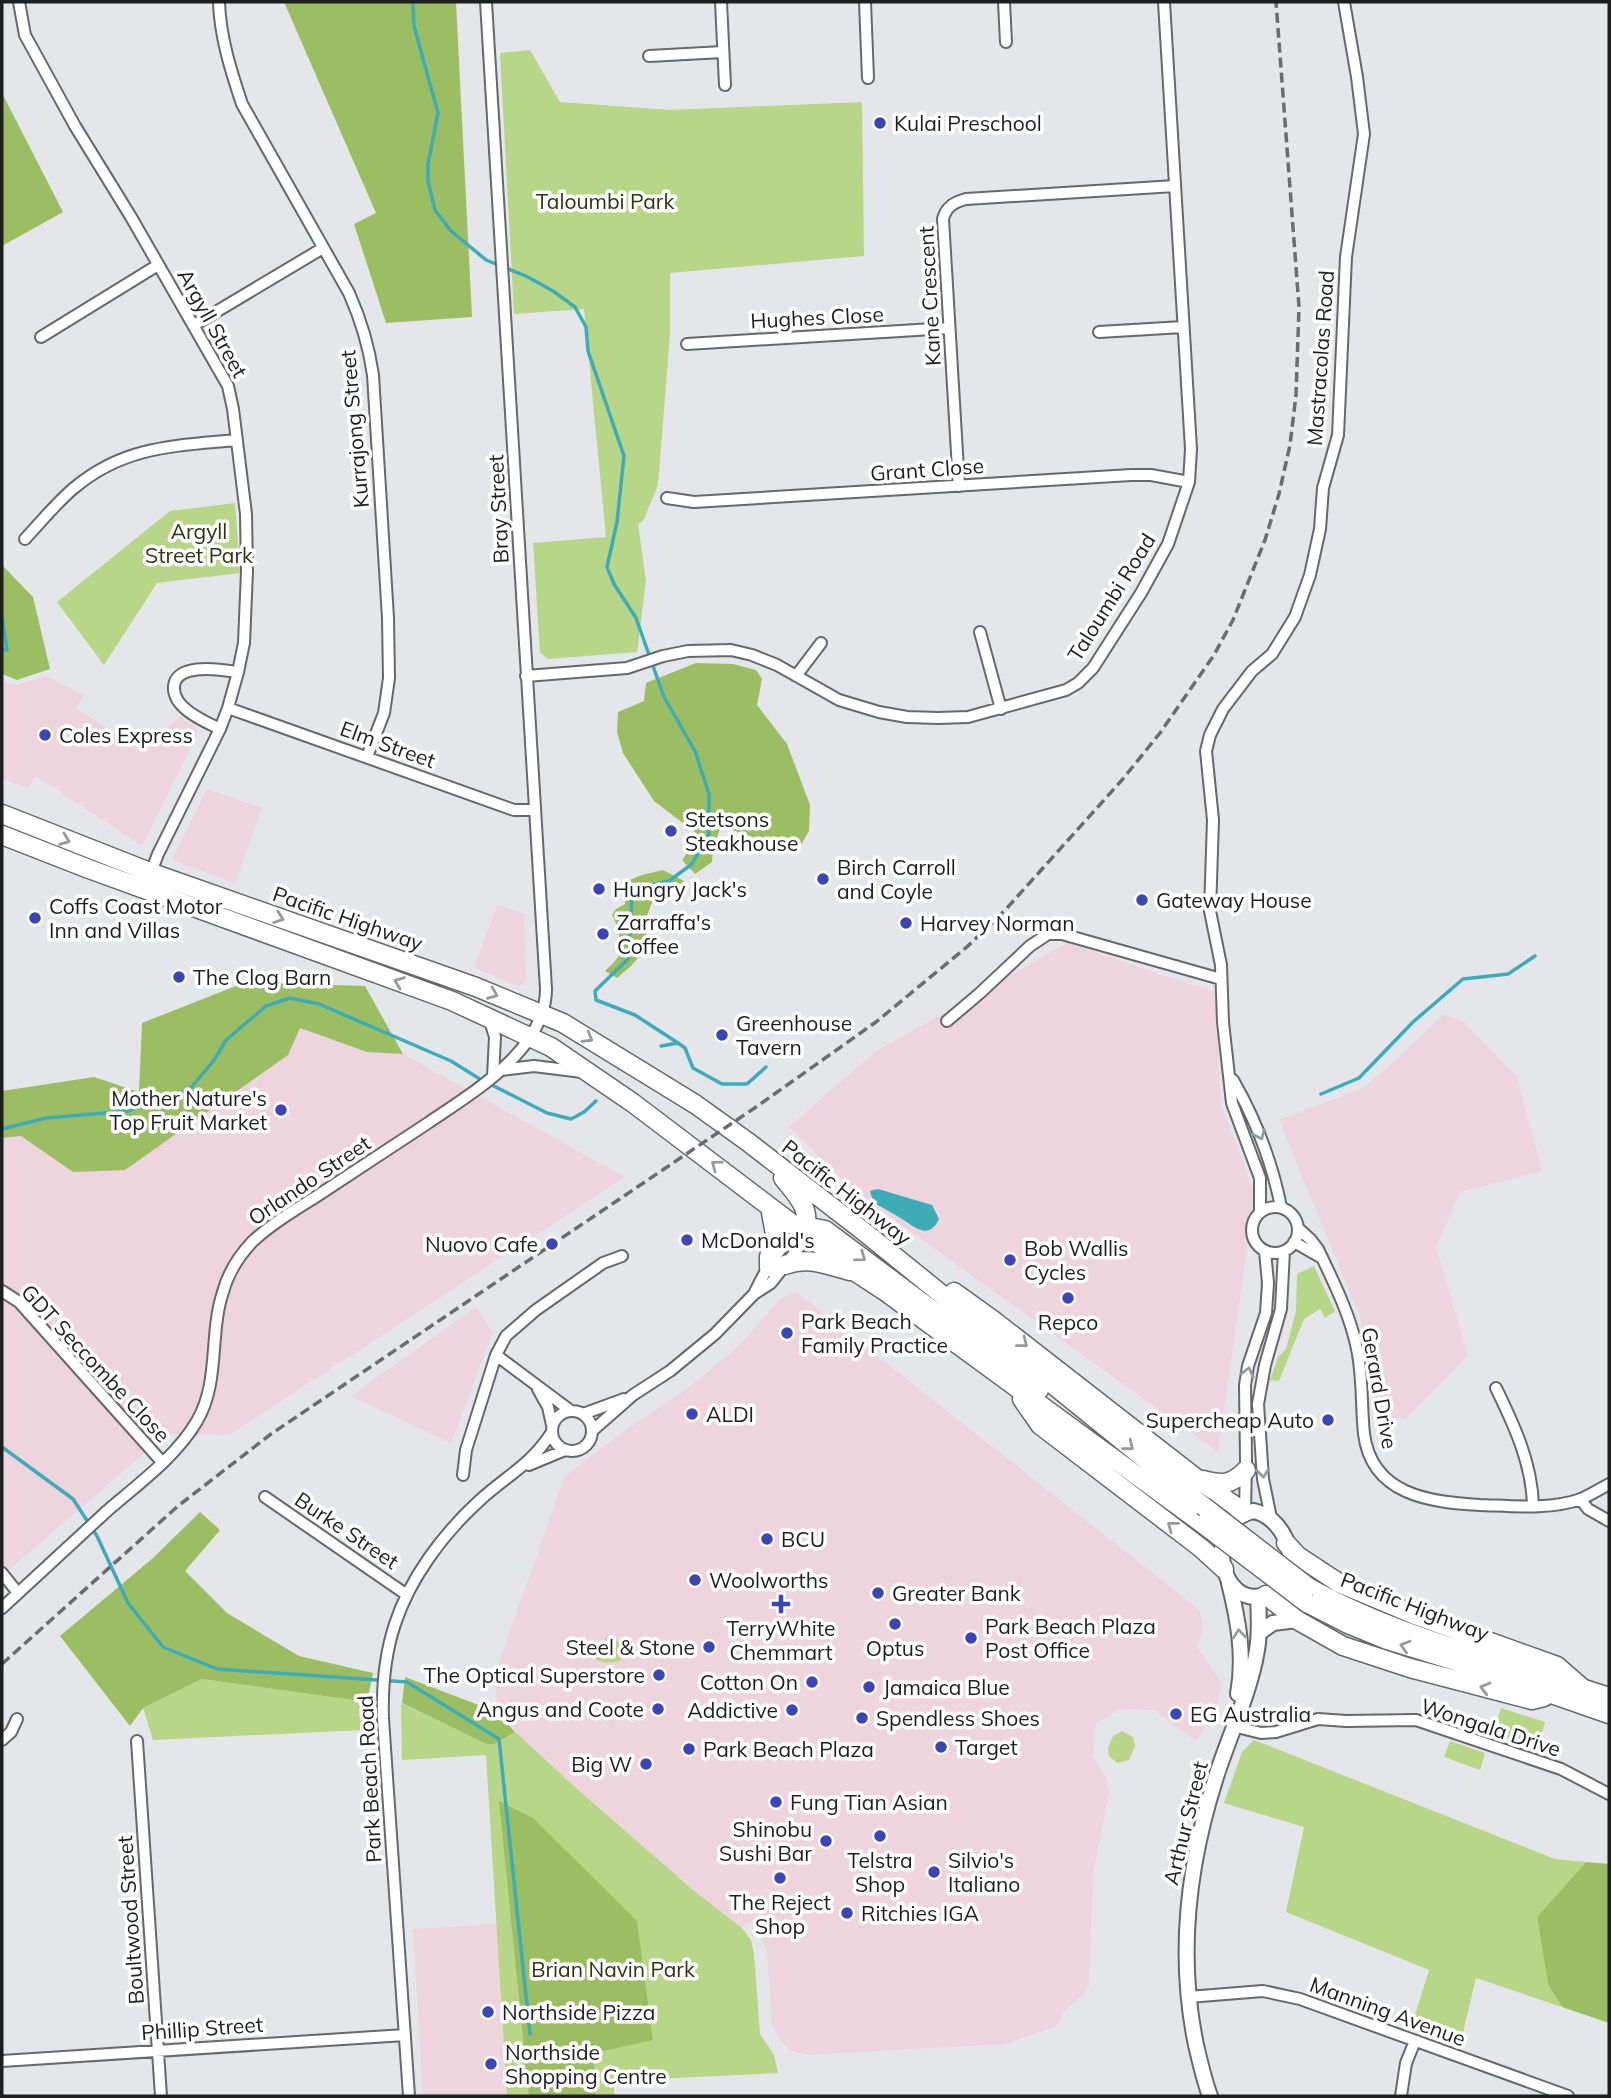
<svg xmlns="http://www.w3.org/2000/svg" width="1611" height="2098" viewBox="0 0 1611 2098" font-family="Mulish,sans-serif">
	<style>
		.commercial { fill: #eed4dc }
		.green { fill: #b7d688 }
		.forest { fill: #9cbe63 }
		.water { fill: #3cacb9 }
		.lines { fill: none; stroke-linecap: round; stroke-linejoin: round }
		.stream { stroke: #3cacb9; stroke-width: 3.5 }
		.minor-casing { stroke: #67686b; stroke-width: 14 }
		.major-casing { stroke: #67686b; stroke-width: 18 }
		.highway-casing { stroke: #67686b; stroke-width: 21 }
		.minor { stroke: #fff; stroke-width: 10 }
		.major { stroke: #fff; stroke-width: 14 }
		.highway { stroke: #fff; stroke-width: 18 }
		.rail { stroke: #6b6c6d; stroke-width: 3.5; stroke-dasharray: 10 5; stroke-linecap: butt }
		.highway-bridge-casing { stroke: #67686b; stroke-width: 21; stroke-linecap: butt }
		.highway-bridge { stroke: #fff; stroke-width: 18 }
		.oneway { stroke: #999a9a }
		.poi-dot { fill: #3945b8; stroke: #fff; stroke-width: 2.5 }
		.labels { text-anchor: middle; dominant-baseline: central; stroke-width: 7; stroke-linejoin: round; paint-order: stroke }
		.poi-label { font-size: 21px; fill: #1d1e1e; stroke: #fff; text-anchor: start }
		.park-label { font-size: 21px; fill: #28350f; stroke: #fff }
		.street-label { font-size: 21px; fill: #1d1e1e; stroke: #fff }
	</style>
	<rect width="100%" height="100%" fill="#e4e6e9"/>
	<path class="commercial" d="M46,676L84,695L76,708L142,751L180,716L196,728L197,735L142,846L36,776L28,788L2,779V682L17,685Z
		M207,789L262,808L235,883L174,861L173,858Z
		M497,905L524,914L526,981L523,985L518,986L474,968Z
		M1067,943L1192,985L1214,991L1221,1104L1255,1193L1218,1452L853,1190L789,1127L875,1052Z
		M1444,1014L1465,1023L1517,1077L1542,1171L1460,1192L1436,1247L1468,1355L1406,1418L1377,1419L1360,1317L1279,1120L1363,1088L1394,1062Z
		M300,1028L367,1052L403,1054L625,1177L229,1435L166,1434L2,1576V1138L21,1136L74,1172Z
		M796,1292L1193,1605L1200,1613L1202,1622V1634L1197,1647L1221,1682L1217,1709L1196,1741L1154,1710L1120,1709L1096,1724L1093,1757L1107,1779L1109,1793L1093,1874L1089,1985L1085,1993L1065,2010L1055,2027L1005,2044L806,2055L791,2050L780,2040L772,2025L767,1950L760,1934L750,1922L741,1927L693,1890L530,1747L497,1712L495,1673L565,1476L623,1432L684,1391L738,1347L780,1299Z
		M476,1307L493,1332L451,1443L351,1396Z
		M497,1924L507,2096H423L413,1929Z"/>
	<path class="green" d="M530,50L560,102L670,110L862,102L864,256L670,273V334L658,485L643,521L638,524L646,581L637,652L548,659L540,652L533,543L606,537L584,309L514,314L500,53Z
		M235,503L240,573L157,583L104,665L57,602L170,511Z
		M1314,1266L1335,1311L1325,1318L1320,1309L1304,1319L1279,1381L1270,1380L1278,1357L1286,1349L1296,1311L1297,1274Z
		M608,1635L628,1648L620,1661C609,1663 601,1664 593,1657Z
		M202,1679L367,1702L363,1730L153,1740L143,1708Z
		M401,1703L486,1744H496L515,1732L575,1787L693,1890L742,1928L751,1940L754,1954L760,2034L774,2055L778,2073L614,2081V2096H507L486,1755L402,1760Z
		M1501,1708L1545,1722L1537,1748L1493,1734Z
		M1122,1731L1133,1737L1135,1746L1129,1760L1117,1763L1109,1756L1108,1748L1113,1736Z
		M1254,1740L1555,1859L1586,1862L1537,1917L1548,1983L1562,2007L1476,1978L1460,2045L1411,2028L1429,1970L1286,1912L1304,1827L1224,1803L1242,1752Z
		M1450,1741L1485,1753L1480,1770L1444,1757Z"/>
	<path class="forest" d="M284,2H456L472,317L386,323L354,224L376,213Z
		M2,93L63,212L2,246Z
		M2,565L33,597L50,669L17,680L2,674Z
		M696,663L733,664L756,670L762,679L757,705L787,744L810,805L809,831L797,852L721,826L713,848L712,862L695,874L682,860L700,836L654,801L623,753L617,732L618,712L644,701L646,683Z
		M663,870L684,881L661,902L654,897L642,929L653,941L631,966L617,978L605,971C609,967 615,962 618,957C623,946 618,924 612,915L616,909L625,904L627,881L642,875Z
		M246,982L365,986L403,1054L367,1052L300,1028L288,1055L125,1170L73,1172L21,1136L2,1138V1091L94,1077L139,1092L142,1023Z
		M200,1512L220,1530L185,1571L227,1613L299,1656L373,1673L367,1702L202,1679L143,1708L130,1726L60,1636L153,1558Z
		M405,1677L497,1712L515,1732L495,1744H486L402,1703Z
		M499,1801L533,1818L637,1921L653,2040L594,2053L595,2096H529Z
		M1586,1862L1609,1864V2023L1562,2007L1548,1984L1537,1917Z"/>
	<path class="water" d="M878,1189L932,1205L939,1219C929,1240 916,1228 902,1219C894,1214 885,1209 876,1204L877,1203L872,1198L870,1191Z"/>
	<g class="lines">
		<path class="stream" d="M413,2L414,26L438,113L428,164V181L435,210L450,230L486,260L526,276L553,291L575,307L586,327L588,351L624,456L617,522L607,567L614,584L636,618L664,697L695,751L709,794V834L692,864L669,881L637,888L632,897L628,959L595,991L596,1000L635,1015L678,1043
			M2,617L7,650H2
			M661,1046L678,1043L685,1048L693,1068L722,1084H747L766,1067
			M490,1084L547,1113L571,1119L584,1112L596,1101
			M1321,1094L1359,1078L1413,1022L1463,979L1508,974L1535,956
			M2,1129L46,1118L128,1111L190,1089L215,1059L226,1040L266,1006L290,998L319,1004L451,1061L483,1081
			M2,1447L73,1499L97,1536L128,1603L163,1647L217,1669L407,1682L499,1739L530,2034"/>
		<g class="minor-casing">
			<path id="minor" d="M19,2L25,35L75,126L131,217L228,386L233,409L246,514L247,571L244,643L238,672L228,708L220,729L158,854L149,878
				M219,2C220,37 231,71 242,104L349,293C361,320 369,347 373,375L388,618L389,678L384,713L367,757
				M721,2L725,85
				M865,2L868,78
				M1004,2L1006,42
				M649,56L723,52
				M194,325L323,248
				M1099,332L1183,327
				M41,337L158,265
				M687,344L949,328
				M959,486L943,219C946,207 954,202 966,199L1175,186
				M667,498L694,502L1131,475H1151L1189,482
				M25,539C41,522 56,503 74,488C124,446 174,446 236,440
				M980,632L1001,709
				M526,676L627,668L663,656L688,651L731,650L752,655L777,665L839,700L879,712L907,717L938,718L968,717L1066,690L1078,683L1093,668L1141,593L1168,544L1189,482L1191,449L1164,2
				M796,676L821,643
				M228,708L514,810H535
				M220,729C204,721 172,708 174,686C175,678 181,673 189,671C204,667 223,670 238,672
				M489,1018L495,1037L493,1077
				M947,1021L980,993L1030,946L1048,934H1062L1221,979
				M501,1070L534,1066L582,1072
				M1233,1080C1256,1120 1272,1162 1281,1207
				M1252 1230a23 23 0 1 1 46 0a23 23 0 1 1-46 0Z
				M1260,1212V1178L1232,1103L1223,1022L1221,965L1210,911L1213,820L1206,751L1210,735L1223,709L1252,671L1272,654L1295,617L1310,575L1320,529L1323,488L1338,435L1346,257L1364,134L1357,77L1344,2
				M1298,1228L1311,1240L1318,1249C1333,1281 1350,1314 1357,1349C1363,1377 1361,1406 1364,1434C1372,1495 1429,1502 1480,1505C1511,1506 1550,1510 1581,1499C1590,1495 1600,1489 1609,1484
				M1294,1242L1322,1258
				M2,1291L19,1302L162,1462
				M755,1292C766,1269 780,1243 802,1232
				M496,1355L571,1411
				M1496,1388C1514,1425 1532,1463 1533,1506
				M538,1389L548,1407L552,1425
				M552 1431a20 20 0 1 1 40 0a20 20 0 1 1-40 0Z
				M583,1414L624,1399
				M592,1431L633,1395L670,1371L715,1334L754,1294L771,1283L800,1246L802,1232
				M529,1465L565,1450
				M463,1475L466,1450L496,1355L506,1336L536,1310L603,1263L622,1256
				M265,1497L407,1595
				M1580,1499L1588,1509L1609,1521
				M1245,1513L1246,1461L1245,1385L1248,1366L1266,1313L1268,1283L1265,1251
				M1271,1518L1263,1479L1258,1404L1265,1365L1281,1309L1284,1251
				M2,1573L18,1593
				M2,1608C37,1576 72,1543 107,1511C138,1484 176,1457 197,1421C220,1382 209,1333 223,1292C228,1273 239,1256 252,1242C271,1224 295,1210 317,1196C354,1172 391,1147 428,1123C472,1093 546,1050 546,989L486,2
				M1233,1726L1261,1733L1276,1732L1318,1719L1346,1721L1416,1720L1561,1769L1609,1794
				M2,1740L11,1732L17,1719
				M137,1741L161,2096
				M1188,1997L1263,1991L1300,1999L1568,2096
				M2,2061L405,2035
				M409,2096L383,1719C382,1688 385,1654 395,1624C410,1578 443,1534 479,1501C507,1475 530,1466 552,1432
				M1401,2096L1406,2063L1415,2041"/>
		</g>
		<g class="major-casing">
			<path id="major" d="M1254,1511C1281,1517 1300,1555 1285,1579C1280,1587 1273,1593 1264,1595C1220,1610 1201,1521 1254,1511Z
				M1229,1583C1238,1619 1245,1656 1238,1694
				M1259,1633L1273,1623L1297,1620
				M1210,2096C1204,2080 1200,2062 1196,2045C1177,1954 1188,1864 1216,1777C1229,1736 1250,1693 1257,1650C1260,1633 1259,1615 1258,1597"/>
		</g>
		<g class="highway-casing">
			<path id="highway" d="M2,814L152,873L476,987L563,1023L695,1104L748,1142L867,1234L1203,1506
				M2,835L89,869L452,1001L551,1047L633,1103L857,1273L886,1292L1203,1524
				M783,1178C795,1193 815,1212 802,1232
				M802,1232L815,1228L825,1230L1039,1390
				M785,1265C809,1256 826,1265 850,1271
				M769,1267V1257L775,1234L770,1207
				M954,1292L993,1320L1196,1478L1234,1505L1243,1513
				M1022,1399L1040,1425L1201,1548L1224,1569
				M1203,1480C1222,1485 1232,1485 1246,1470
				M1286,1543L1298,1556L1339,1583L1415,1615L1557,1666L1581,1687
				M1308,1587C1399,1638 1510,1664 1609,1697
				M1266,1595L1297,1620L1343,1646L1410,1668L1532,1700L1544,1697
				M1307,1603L1348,1624L1387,1640L1468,1665L1609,1714"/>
		</g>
		<use href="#minor" class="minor"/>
		<use href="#major" class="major"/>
		<use href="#highway" class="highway"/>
		<path class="rail" d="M2,1664L178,1506L271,1434L759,1105L876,1022L968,946L1007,908L1122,780L1160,733L1214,655L1233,620L1265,540L1279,494L1290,445L1296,395L1299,307L1276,2"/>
		<g class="highway-bridge-casing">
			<path id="highway-bridge" d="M1203,1506L1308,1587
				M1203,1524L1307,1603"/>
		</g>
		<use href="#highway-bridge" class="highway-bridge"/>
	</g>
	<defs><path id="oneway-chevron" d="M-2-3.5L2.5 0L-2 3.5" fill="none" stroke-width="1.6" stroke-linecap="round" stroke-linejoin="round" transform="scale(1.75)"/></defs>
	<g class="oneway">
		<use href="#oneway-chevron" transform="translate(65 840) rotate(21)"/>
		<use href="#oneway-chevron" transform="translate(279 918) rotate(19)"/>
		<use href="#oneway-chevron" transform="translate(399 982) rotate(-159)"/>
		<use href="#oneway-chevron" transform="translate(493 994) rotate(22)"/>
		<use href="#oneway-chevron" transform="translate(588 1038) rotate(31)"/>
		<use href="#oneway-chevron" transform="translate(1260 1135) rotate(66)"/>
		<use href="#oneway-chevron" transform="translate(716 1165) rotate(-143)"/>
		<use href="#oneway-chevron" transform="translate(861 1257) rotate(36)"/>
		<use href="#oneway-chevron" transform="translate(1023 1343) rotate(38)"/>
		<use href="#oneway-chevron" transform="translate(1248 1372) rotate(-76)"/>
		<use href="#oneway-chevron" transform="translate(1129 1446) rotate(39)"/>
		<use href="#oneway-chevron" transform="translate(1263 1473) rotate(83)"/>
		<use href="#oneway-chevron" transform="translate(1172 1526) rotate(-142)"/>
		<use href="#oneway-chevron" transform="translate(1239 1634) rotate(-96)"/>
		<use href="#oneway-chevron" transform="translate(1405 1646) rotate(-163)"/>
		<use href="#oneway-chevron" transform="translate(1485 1688) rotate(-165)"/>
	</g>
	<g class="poi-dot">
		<circle cx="880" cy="123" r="7"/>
		<circle cx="45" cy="735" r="7"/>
		<circle cx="671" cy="831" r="7"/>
		<circle cx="823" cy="879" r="7"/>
		<circle cx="599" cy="889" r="7"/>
		<circle cx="1142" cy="900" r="7"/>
		<circle cx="35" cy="918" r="7"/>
		<circle cx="906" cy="923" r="7"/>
		<circle cx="603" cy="934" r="7"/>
		<circle cx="179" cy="977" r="7"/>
		<circle cx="722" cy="1035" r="7"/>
		<circle cx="281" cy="1110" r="7"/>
		<circle cx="687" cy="1240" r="7"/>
		<circle cx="552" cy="1244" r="7"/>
		<circle cx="1010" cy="1260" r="7"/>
		<circle cx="1068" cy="1298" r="7"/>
		<circle cx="787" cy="1333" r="7"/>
		<circle cx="692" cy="1414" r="7"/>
		<circle cx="1328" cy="1420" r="7"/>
		<circle cx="767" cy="1539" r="7"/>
		<circle cx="695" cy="1580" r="7"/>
		<circle cx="878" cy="1593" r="7"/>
		<path d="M777.5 1593.5h7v7h7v7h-7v7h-7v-7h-7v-7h7z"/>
		<circle cx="895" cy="1624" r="7"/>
		<circle cx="971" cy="1638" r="7"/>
		<circle cx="709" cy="1647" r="7"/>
		<circle cx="659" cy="1675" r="7"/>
		<circle cx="812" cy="1682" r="7"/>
		<circle cx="869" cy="1687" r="7"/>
		<circle cx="658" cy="1709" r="7"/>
		<circle cx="792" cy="1710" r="7"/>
		<circle cx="1176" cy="1714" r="7"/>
		<circle cx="862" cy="1718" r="7"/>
		<circle cx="941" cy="1747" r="7"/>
		<circle cx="689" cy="1749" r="7"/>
		<circle cx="646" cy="1764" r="7"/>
		<circle cx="776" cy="1802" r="7"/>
		<circle cx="880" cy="1836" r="7"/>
		<circle cx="826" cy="1841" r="7"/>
		<circle cx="934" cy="1872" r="7"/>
		<circle cx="780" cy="1878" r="7"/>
		<circle cx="847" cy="1913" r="7"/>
		<circle cx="488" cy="2012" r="7"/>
		<circle cx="491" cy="2064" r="7"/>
	</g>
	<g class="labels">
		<g class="poi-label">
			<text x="894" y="123">Kulai Preschool</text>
			<text x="59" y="735">Coles Express</text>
			<text x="685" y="819">Stetsons<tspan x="685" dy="24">Steakhouse</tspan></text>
			<text x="837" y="867">Birch Carroll<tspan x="837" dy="24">and Coyle</tspan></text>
			<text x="613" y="889">Hungry Jack's</text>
			<text x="1156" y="900">Gateway House</text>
			<text x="49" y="906">Coffs Coast Motor<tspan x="49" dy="24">Inn and Villas</tspan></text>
			<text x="617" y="922">Zarraffa's<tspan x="617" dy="24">Coffee</tspan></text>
			<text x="920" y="923">Harvey Norman</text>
			<text x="193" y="977">The Clog Barn</text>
			<text x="736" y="1023">Greenhouse<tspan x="736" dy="24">Tavern</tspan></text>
			<text x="267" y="1098" text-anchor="end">Mother Nature's<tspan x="267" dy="24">Top Fruit Market</tspan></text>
			<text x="701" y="1240">McDonald's</text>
			<text x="538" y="1244" text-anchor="end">Nuovo Cafe</text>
			<text x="1024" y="1248">Bob Wallis<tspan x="1024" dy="24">Cycles</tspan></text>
			<text x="801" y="1321">Park Beach<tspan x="801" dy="24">Family Practice</tspan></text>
			<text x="1068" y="1322" text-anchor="middle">Repco</text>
			<text x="706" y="1414">ALDI</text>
			<text x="1314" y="1420" text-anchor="end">Supercheap Auto</text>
			<text x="781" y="1539">BCU</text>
			<text x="709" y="1580">Woolworths</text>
			<text x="892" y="1593">Greater Bank</text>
			<text x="985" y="1626">Park Beach Plaza<tspan x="985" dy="24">Post Office</tspan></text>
			<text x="781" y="1628" text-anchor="middle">TerryWhite<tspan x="781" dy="24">Chemmart</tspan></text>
			<text x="695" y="1647" text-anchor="end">Steel &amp; Stone</text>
			<text x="895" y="1648" text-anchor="middle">Optus</text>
			<text x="645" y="1675" text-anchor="end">The Optical Superstore</text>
			<text x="798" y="1682" text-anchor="end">Cotton On</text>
			<text x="883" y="1687">Jamaica Blue</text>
			<text x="644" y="1709" text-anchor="end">Angus and Coote</text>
			<text x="778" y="1710" text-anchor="end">Addictive</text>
			<text x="1190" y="1714">EG Australia</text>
			<text x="876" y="1718">Spendless Shoes</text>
			<text x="955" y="1747">Target</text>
			<text x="703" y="1749">Park Beach Plaza</text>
			<text x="632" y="1764" text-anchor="end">Big W</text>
			<text x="790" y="1802">Fung Tian Asian</text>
			<text x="812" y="1829" text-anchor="end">Shinobu<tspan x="812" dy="24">Sushi Bar</tspan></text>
			<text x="880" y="1860" text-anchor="middle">Telstra<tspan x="880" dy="24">Shop</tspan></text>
			<text x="948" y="1860">Silvio's<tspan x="948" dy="24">Italiano</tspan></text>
			<text x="780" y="1902" text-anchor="middle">The Reject<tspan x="780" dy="24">Shop</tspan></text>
			<text x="861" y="1913">Ritchies IGA</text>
			<text x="502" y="2012">Northside Pizza</text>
			<text x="505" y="2052">Northside<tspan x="505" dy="24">Shopping Centre</tspan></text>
		</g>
		<g class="park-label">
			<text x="605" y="201">Taloumbi Park</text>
			<text x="199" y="531">Argyll<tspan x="199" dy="24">Street Park</tspan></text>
			<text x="613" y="1969">Brian Navin Park</text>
		</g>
		<g class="street-label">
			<text transform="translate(929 296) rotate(-93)">Kane Crescent</text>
			<text transform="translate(817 317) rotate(-3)">Hughes Close</text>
			<text transform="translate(213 323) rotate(61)">Argyll Street</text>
			<text transform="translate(1320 358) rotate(-86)">Mastracolas Road</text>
			<text transform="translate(354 429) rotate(-95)">Kurrajong Street</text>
			<text transform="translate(927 469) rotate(-4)">Grant Close</text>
			<text transform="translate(498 509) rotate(-93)">Bray Street</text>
			<text transform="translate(1111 597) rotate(-58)">Taloumbi Road</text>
			<text transform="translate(388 744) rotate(20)">Elm Street</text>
			<text transform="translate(348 918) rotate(19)">Pacific Highway</text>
			<text transform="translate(309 1180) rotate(-34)">Orlando Street</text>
			<text transform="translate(847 1192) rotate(38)">Pacific Highway</text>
			<text transform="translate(96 1363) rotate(47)">GDT Seccombe Close</text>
			<text transform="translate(1380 1388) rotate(80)">Gerard Drive</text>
			<text transform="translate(347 1530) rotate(34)">Burke Street</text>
			<text transform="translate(1415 1606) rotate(21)">Pacific Highway</text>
			<text transform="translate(1491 1727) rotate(18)">Wongala Drive</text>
			<text transform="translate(369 1779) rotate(-93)">Park Beach Road</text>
			<text transform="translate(1185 1823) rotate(-76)">Arthur Street</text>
			<text transform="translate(130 1920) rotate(-94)">Boultwood Street</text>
			<text transform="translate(1388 2011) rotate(20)">Manning Avenue</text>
			<text transform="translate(202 2028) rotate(-4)">Phillip Street</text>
		</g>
	</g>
	<rect width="1611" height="2098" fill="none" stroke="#1d1e1e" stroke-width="7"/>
</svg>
